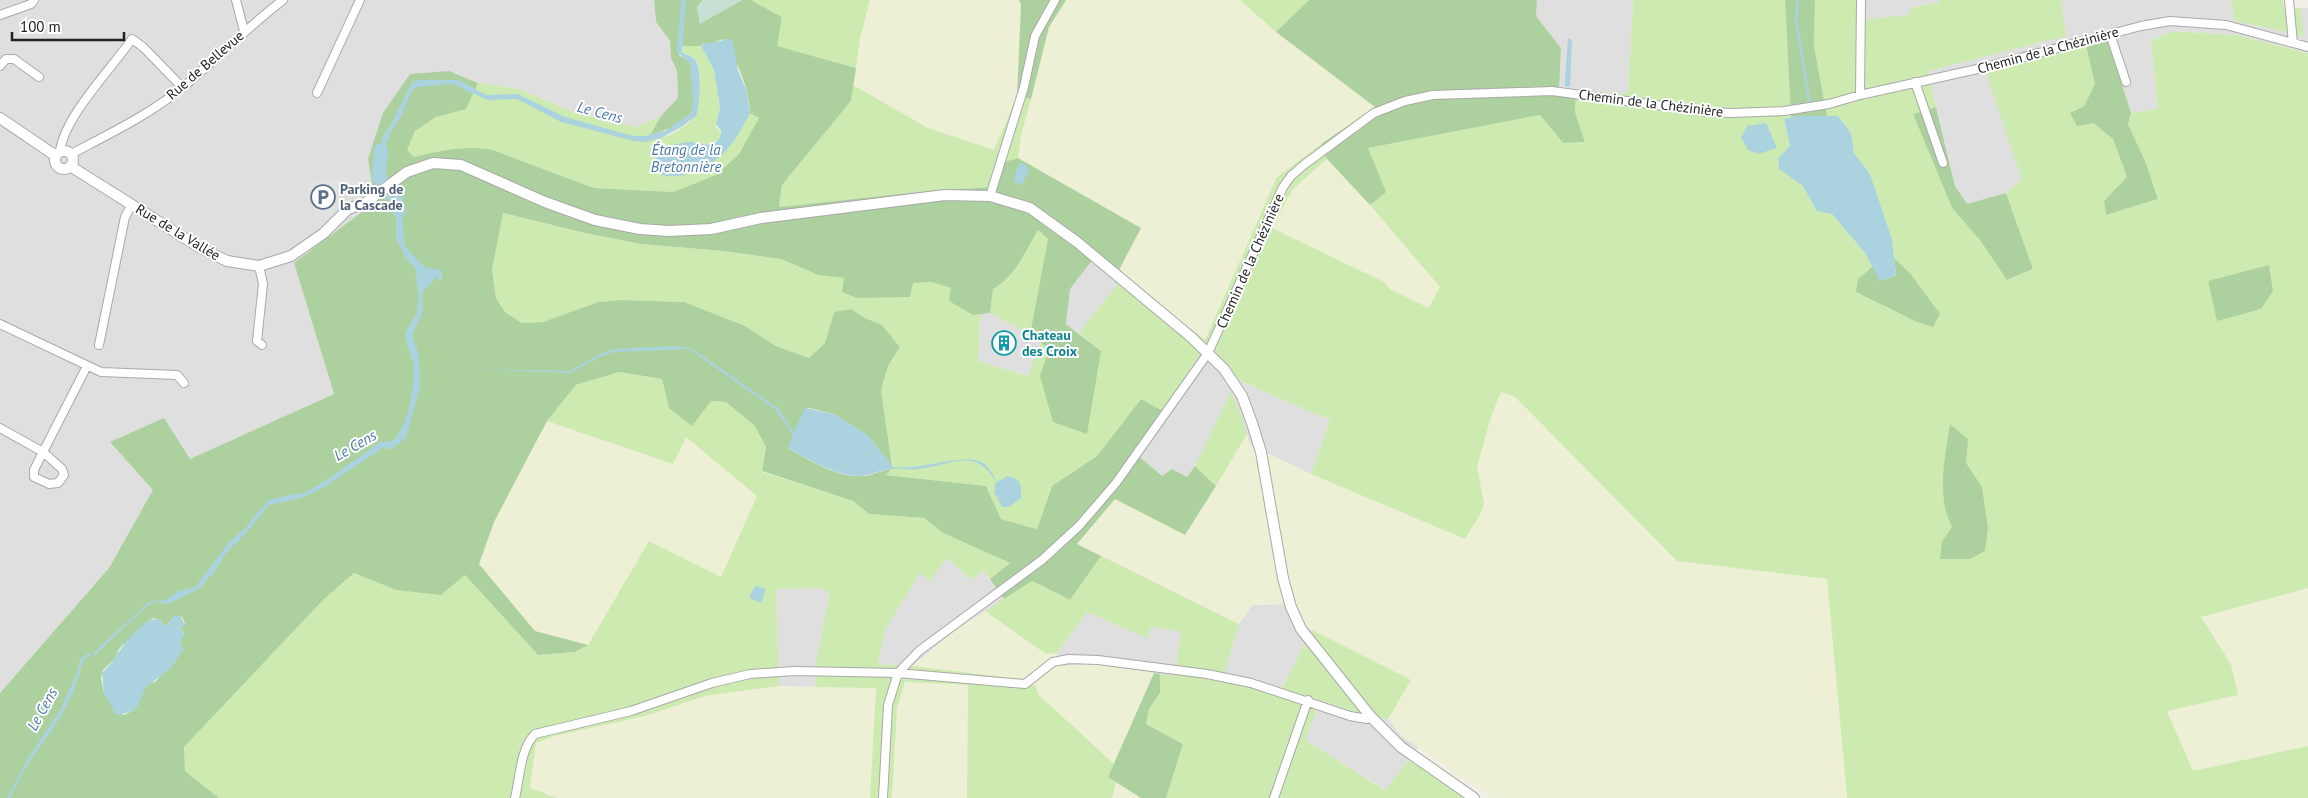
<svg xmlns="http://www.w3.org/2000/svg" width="2308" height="798" viewBox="0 0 2308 798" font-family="'PT Sans',sans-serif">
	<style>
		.residential { fill: #e0dfdf }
		.farmland { fill: #eef0d5 }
		.grass { fill: #cdebb0 }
		.forest { fill: #add19e; fill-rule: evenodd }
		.wetland { fill: #c6e0d4 }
		.parking { fill: #e2e2e2 }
		.water { fill: #aad3df }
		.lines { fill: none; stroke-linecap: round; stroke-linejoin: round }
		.stream { stroke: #aad3df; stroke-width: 2.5 }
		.river { stroke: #aad3df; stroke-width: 14 }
		.minor-casing { stroke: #a9a9a9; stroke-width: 10 }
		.tertiary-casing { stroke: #a9a9a9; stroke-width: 12 }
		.minor { stroke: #fff; stroke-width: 8 }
		.tertiary { stroke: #fff; stroke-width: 10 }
		.labels { text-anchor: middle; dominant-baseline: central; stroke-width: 4; stroke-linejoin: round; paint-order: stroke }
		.street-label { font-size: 14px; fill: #222; stroke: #fff }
		.service-label { font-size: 14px; font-weight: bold; fill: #4e5e75; stroke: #fff; text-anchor: start }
		.culture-label { font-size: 14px; font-weight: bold; fill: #0d838f; stroke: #fff; text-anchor: start }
		.water-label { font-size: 15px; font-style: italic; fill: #4a7aab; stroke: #fff }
	</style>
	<rect width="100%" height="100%" fill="#f2efe9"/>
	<path class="residential" d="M0,0H654L656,22L670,41L671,58L677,71L678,99L661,116L637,127L572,112L519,89L478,83L449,71L375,202L294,263L334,394L190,459L110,442L154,490L109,568L0,693Z
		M1537,0H1633L1628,94L1558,88L1561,48L1536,16Z
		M1859,0H1940V2L1911,8L1910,15L1859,20Z
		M2061,0H2231L2235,21L2304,36L2300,8H2308V53L2237,35L2173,31L2151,40L2158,109L2131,113L2108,40L1987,72L2022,180L2006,193L1967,205L1955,186L1928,71L2065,36Z
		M1097,254L1123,277L1079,333L1066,324L1070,289Z
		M990,313L1030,334L1041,342L1029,376L978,361L980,314Z
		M1208,342L1240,381L1330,420L1311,474L1250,445L1231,393L1195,466L1187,477L1162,476L1135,453Z
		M947,558L972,580L983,570L1004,599L956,630L912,666L878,664L885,630L920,573L930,581Z
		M818,588L830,592L816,661L815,687L779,686L776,589Z
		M1296,604L1306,627L1312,630L1279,694L1222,681L1239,624L1252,605Z
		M1087,612L1147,638L1151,627L1181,631L1175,676L1093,664L1061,666L1057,653Z
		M1321,700L1351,711L1388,719L1402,736L1418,747L1386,790L1305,740Z"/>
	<path class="farmland" d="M870,0H1019L1021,5L1017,96L994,151L928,128L853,85L860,39Z
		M1066,0H1240L1276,32L1376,107L1321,144L1277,177L1205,340L1118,272L1141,228L1018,158L1021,135L1049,26Z
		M1327,159L1370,205L1440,287L1429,308L1390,289L1384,282L1272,228L1293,189Z
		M1501,392L1515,397L1677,561L1827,579L1847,798H1492L1402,736L1388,719L1411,680L1306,627L1296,604L1252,605L1239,624L1077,545L1116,498L1185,535L1247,434L1250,445L1311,474L1464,539L1480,515L1483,504L1477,467L1491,417Z
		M547,421L673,464L685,436L758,496L721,578L649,541L588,645L535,631L479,564L494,522Z
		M2308,588V746L2192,771L2167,710L2238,695L2231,664L2201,617Z
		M985,611L1046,653H1057L1061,666L1093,664L1154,673L1114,764L1038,694L1036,687L912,666L956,630Z
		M905,682L968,685L967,798H892L897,708Z
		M770,686L876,688L870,798H557L530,788L536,743L555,736L645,716L705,696Z
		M1116,782L1141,798H1112Z"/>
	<path class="grass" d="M751,0H870L860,39L856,68L776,46L782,17Z
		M1240,0H1309L1276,32Z
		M1633,0H1785L1791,117L1784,120L1790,146L1778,158L1779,169L1803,186L1810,197L1832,214L1865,253L1873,266L1858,279L1887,308L1933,327L1910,273L1894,258L1892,239L1870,174L1854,153L1851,133L1838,116H1827L1814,46L1815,0H1859V20L1909,15L1911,8L1940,2V0H2061L2066,36L1928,71L1936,107L1913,114L1952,208L1980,240L2008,280L2033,269L2006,193L2022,180L1986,72L2086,46L2095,84L2084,106L2070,113L2093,123L2113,139L2127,177L2104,201L2106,215L2158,199L2146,163L2128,124L2131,113L2158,109L2151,40L2173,31L2237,35L2308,53V588L2201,617L2231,664L2238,695L2167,711L2193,771L2308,746V798H1847L1827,579L1677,561L1515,397L1501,392L1491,417L1477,467L1484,504L1480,515L1465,539L1311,474L1330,420L1240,381L1208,342L1163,411L1141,399L1097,456L1052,486L1037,529L1001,519L986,486L886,475L892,466L881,390L888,366L900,347L882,325L865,318L851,309L834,312L825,343L809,358L776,346L743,325L684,302L621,300L598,302L543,322L522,323L505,312L496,298L492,269L502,213L585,233L641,244L723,251L781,259L818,275L913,283L931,282L951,288L973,315L980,314L978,361L1028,376L1041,342L1049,349L1040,376L1101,351L1079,333L1123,277L1205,340L1277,177L1321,144L1327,159L1293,189L1272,228L1384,282L1390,289L1429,308L1440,287L1370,205L1385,191L1368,148L1540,115L1563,143L1585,142L1575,112L1576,90L1628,94Z
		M2231,0H2283L2284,8H2300L2304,36L2235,21Z
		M683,46H701L714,70L720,108L716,127L722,134C714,151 694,140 680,143L694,173C723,158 736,143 750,113L760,118L739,154L716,175L673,192L594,188L493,150C465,145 441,150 414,157L406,150L415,131L436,117L466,108L478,83L519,89L572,112L637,127L661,116L646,141C661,141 684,130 694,117C701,108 702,69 696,60C692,56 688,55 682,53Z
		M853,85L928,128L994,150L1017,96L1031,99L1021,135L1018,158L1004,162L996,187L936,190L779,207L782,185L851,101Z
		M1038,230L1048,239L1030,334L990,313L993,289C1014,278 1027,251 1038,230Z
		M619,372L662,379L669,408L711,401L726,402L756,426L766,447L762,472L853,501L869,514L924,518L943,533L1010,563L990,579L983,570L972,580L947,558L930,581L920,573L885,630L878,664L912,666L1021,679L1036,687L1038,694L1114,764L1108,777L1116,782L1112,798H967L968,685L905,682L897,708L892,798H870L876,688L815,687L816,661L830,592L818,588L776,589L779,686L705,696L645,716L555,736L536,743L530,788L557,798H219L185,771L184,747L324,599L354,573L396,590L465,575L538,655L575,652L588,645L649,541L721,577L757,496L686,437L673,464L547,421L576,385Z
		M1231,392L1240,412L1247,434L1216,486L1195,466Z
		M1101,556L1239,624L1222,681L1279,694L1312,630L1411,680L1388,719L1351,711L1321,700L1305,740L1385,790L1409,760L1466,798H1166L1183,744L1146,724L1149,709L1160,693V674L1175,676L1181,631L1151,627L1147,638L1087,612L1057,653L1046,654L985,611L1032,581L1070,600Z"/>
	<path class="forest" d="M654,0H703L697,7L700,23L742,0H751L782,17L777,46L856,68L851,101L782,185L779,207L936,190L996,187L1004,162L1018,158L1141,228L1118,272L1097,254L1070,289L1066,324L1101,351L1087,434L1053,422L1040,376L1049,349L1030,334L1048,239L1038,230C1026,251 1015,277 993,289L990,313L973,315L949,301L951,288L931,282L913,283L910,297L857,298L842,292L844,278L818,275L781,259L723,251L641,244L585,233L503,213L492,269L496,298L505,312L522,323L543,322L598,302L621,300L684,302L743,325L776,346L809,358L825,343L834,312L851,309L865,318L882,325L900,347L888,366L881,390L892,466L867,435L834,414L809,408L805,409L788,448C811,461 837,478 864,476C873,475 882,470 891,469L886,475L986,486L1001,519L1037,529L1052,486L1097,456L1141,399L1163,411L1135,453L1162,476L1172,469L1187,477L1195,466L1216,486L1185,535L1115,499L1077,544L1101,556L1070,600L1032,581L1004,599L990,579L1010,563L943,533L924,518L869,514L853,501L762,471L766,447L755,426L726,402L711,401L692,426L669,408L662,379L619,372L576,385L547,421L494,522L479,564L535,631L588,645L575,652L538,655L465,575L441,595L396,590L354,573L324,599L184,747L185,771L219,798H0V693L109,568L153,490L110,442L164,418L190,459L334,394L294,263L375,202L368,159L383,113L410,74L449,71L478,83L466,109L436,117L415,131L407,150L414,157C441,150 465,145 493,150L594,188L673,192L716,175L739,154L759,118L750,113C749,87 737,61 723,39L714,43L702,44L701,46H678L679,55L689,61L691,66C692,79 696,97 692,110C689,121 661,133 650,135L661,116L678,98L677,71L671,58L670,41L656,22ZM182,617L185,624L180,629L184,633C179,644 164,674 156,681C153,683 149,683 146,687C136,700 143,709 123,715L104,693L101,677L103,670L115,659L119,649L147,622L154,618L163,622V625L167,626L168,623Z
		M1019,0H1066L1049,27L1031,99L1017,96L1021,5Z
		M1309,0H1537L1536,16L1561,48L1559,88L1576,90L1575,112L1585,142L1563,143L1540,115L1368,148L1386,192L1370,205L1327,159L1321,144L1375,107L1276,32Z
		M1785,0H1815L1814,46L1827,116L1791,117Z
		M2108,40L2131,113L2128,124L2146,163L2158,199L2106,215L2104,201L2127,177L2113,139L2093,123L2077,126L2070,113L2084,106L2095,84L2086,46Z
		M1936,107L1955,186L1967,204L2006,193L2033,269L2007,280L1980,240L1952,208L1913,114Z
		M1894,258L1910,273L1940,314L1933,327L1917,322L1856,292L1858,279L1873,266L1880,281L1896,275Z
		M2269,265L2273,291L2261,309L2217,321L2208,281Z
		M1950,424L1968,439L1966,463L1982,487L1988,528L1985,551L1970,559H1940L1942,542L1952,527C1936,497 1945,456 1950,424Z
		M1154,673L1160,674V693L1149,709L1146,724L1183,744L1166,798H1141L1108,777Z"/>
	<path class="wetland" d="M703,0H742L700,24L697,7Z"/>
	<path class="parking" d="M330,178L364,181L363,197L332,196V202L337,206L332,214L315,215L314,196H308V184Z"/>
	<path class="water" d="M681,0H686L682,53C688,55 693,56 696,61C702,69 700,106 696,116L683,126L661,138L645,142L634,141L561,122L517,99L488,100L452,84L417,87L411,92L401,117L392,130L386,144L383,167L377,165L383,135L389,128L412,82L418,80H459L486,95L518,94L565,117L633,136H645L665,131L691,113L693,101L690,63L677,52Z
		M1568,38L1572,40L1570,87L1565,86V80Z
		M726,39H731L733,43L738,70L747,92L750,113C735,145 716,169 680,176C670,177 661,177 654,169C652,152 672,143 688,142C695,141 704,146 712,144C716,143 718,140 721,136V131L716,124L720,108L714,70L701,46L704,43H714Z
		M1796,116H1838L1851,133L1854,153L1870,174L1892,239L1896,275L1880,281L1865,253L1832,214L1817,211L1803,186L1779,169L1778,158L1790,146L1784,119Z
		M1766,123L1777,148L1758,154L1748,150L1741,138L1747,126Z
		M1024,163L1029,170L1022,185L1013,181L1019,164Z
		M393,192L399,196L402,202L404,244L413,255L425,267L442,270V278L440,281L437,276L422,293L423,311L412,335L419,355L420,387L406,438L390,450L384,447L323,488L298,499L269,505L247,532L226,553L214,572L200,588L168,604L154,602L147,606L94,656V652L149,602L165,600L179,591L195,587L229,542L246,527L268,500L306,492L325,481L380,442L392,441C408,430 416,382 413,364C412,353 405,344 405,333L416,315L419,298L415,268L406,258L396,238V212L390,194Z
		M678,346L693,349L779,409L794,432L805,408L834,414L867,435L893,467C920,471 964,452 983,463C990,468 993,475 997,482L1008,476L1018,480L1021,487V498L1009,507H1002L994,492L996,482C976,446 951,465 919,469C909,471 898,467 889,469C878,471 869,476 859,476C833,475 810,460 788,448L793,435L777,411L689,349L614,352L599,357L571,373L465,369L570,371L600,354L615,349Z
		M755,586L766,589L761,603L749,598Z
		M173,616H180L185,625L180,629L184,633L180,644L184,648L171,668L145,688L138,706L131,712L116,715L104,693L102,673C106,668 112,664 115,658C122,647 148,609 163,622V625L167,626Z
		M90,652L91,655L84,659L73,692L60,718L26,767L10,798H7L28,758L61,709L77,672L81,658Z"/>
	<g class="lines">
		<path class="stream" d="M1798,0L1796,20L1809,101"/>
		<path class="river" d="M381,150L379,177L394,197L399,210"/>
		<g class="minor-casing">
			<path id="minor" d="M236,0L244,31
				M2289,0L2293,43
				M0,15L31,4L34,0
				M2110,34L2126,82
				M0,66L6,59H14L39,77
				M1915,82L1943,163
				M317,93L360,0
				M1860,95L1861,0
				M60,152C63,118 112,68 132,39L143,47L182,87
				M71,154C111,133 153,113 188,83C220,55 249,26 283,0
				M990,196L1024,87L1035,36L1055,0
				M259,266L263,284L257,341L262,345
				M0,324L101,372L177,375L184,383
				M99,345L125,217L132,204
				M0,428L43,452L34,470V477L49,484L58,483L64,475L62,469L43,452L87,366
				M515,798C520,778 520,749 535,734L631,711L712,683L750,674L794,671L898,673L1025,684L1053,662L1069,659L1098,660L1207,674L1251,683L1350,716L1367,719L1371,717
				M883,798L888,705L898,673L919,651L1042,560L1079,526L1116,483L1208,353L1283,187L1291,176L1305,164L1374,113L1405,101L1433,95L1552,91L1708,112L1732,113L1784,111L1829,104L1860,95L1982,68L2141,26L2170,21L2226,25L2308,47
				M1274,798L1308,700"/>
		</g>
		<g class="tertiary-casing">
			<path id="tertiary" d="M0,118L56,156
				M55 160a9 9 0 1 1 18 0a9 9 0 1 1-18 0Z
				M70,166L199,247L227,261L259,266L291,256L324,233L348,209L365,203L407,172L433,163L461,165L545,202L595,220L640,229L669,231L711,229L761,218L945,195L990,196L1030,208L1077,242L1191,337L1224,369L1242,396L1252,423L1261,452L1283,578L1291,607L1301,629L1371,717L1401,747L1474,798"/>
		</g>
		<use href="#minor" class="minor"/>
		<use href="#tertiary" class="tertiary"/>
	</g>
	<defs>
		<g id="parking-ring" transform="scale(1.25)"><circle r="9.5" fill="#fff" stroke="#5c6f8a" stroke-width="1.5"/><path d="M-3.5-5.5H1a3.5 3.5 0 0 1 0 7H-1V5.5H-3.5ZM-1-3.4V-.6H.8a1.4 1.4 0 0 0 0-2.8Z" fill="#5c6f8a"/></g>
		<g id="building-ring" transform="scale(1.25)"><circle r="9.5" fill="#fff" stroke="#0f9aa8" stroke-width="1.5"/><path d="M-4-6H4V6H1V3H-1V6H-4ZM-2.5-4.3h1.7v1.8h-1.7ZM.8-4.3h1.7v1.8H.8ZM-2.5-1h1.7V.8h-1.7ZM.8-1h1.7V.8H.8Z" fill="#0f9aa8"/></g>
	</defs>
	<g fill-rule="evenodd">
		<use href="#parking-ring" x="323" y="197"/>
		<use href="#building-ring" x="1004" y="343"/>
	</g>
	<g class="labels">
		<g class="street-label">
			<text transform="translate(2048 50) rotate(-15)">Chemin de la Chézinière</text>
			<text transform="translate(205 65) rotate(-41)">Rue de Bellevue</text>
			<text transform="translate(1651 103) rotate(7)">Chemin de la Chézinière</text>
			<text transform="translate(178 232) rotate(31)">Rue de la Vallée</text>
			<text transform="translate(1250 261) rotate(-66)">Chemin de la Chézinière</text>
		</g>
		<g class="service-label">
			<text x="340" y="189">Parking de<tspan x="340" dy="16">la Cascade</tspan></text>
		</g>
		<g class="culture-label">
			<text x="1022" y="335">Chateau<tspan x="1022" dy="16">des Croix</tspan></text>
		</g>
		<g class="water-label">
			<text transform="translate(600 112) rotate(15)">Le Cens</text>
			<text x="686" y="149">Étang de la<tspan x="686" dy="17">Bretonnière</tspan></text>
			<text transform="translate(355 445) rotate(-30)">Le Cens</text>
			<text transform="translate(42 709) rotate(-61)">Le Cens</text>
		</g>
	</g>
	<path d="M12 32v8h112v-8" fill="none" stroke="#222222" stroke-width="2.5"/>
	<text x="20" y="32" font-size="15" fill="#222222" stroke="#ffffff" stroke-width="4" paint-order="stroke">100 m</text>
</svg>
